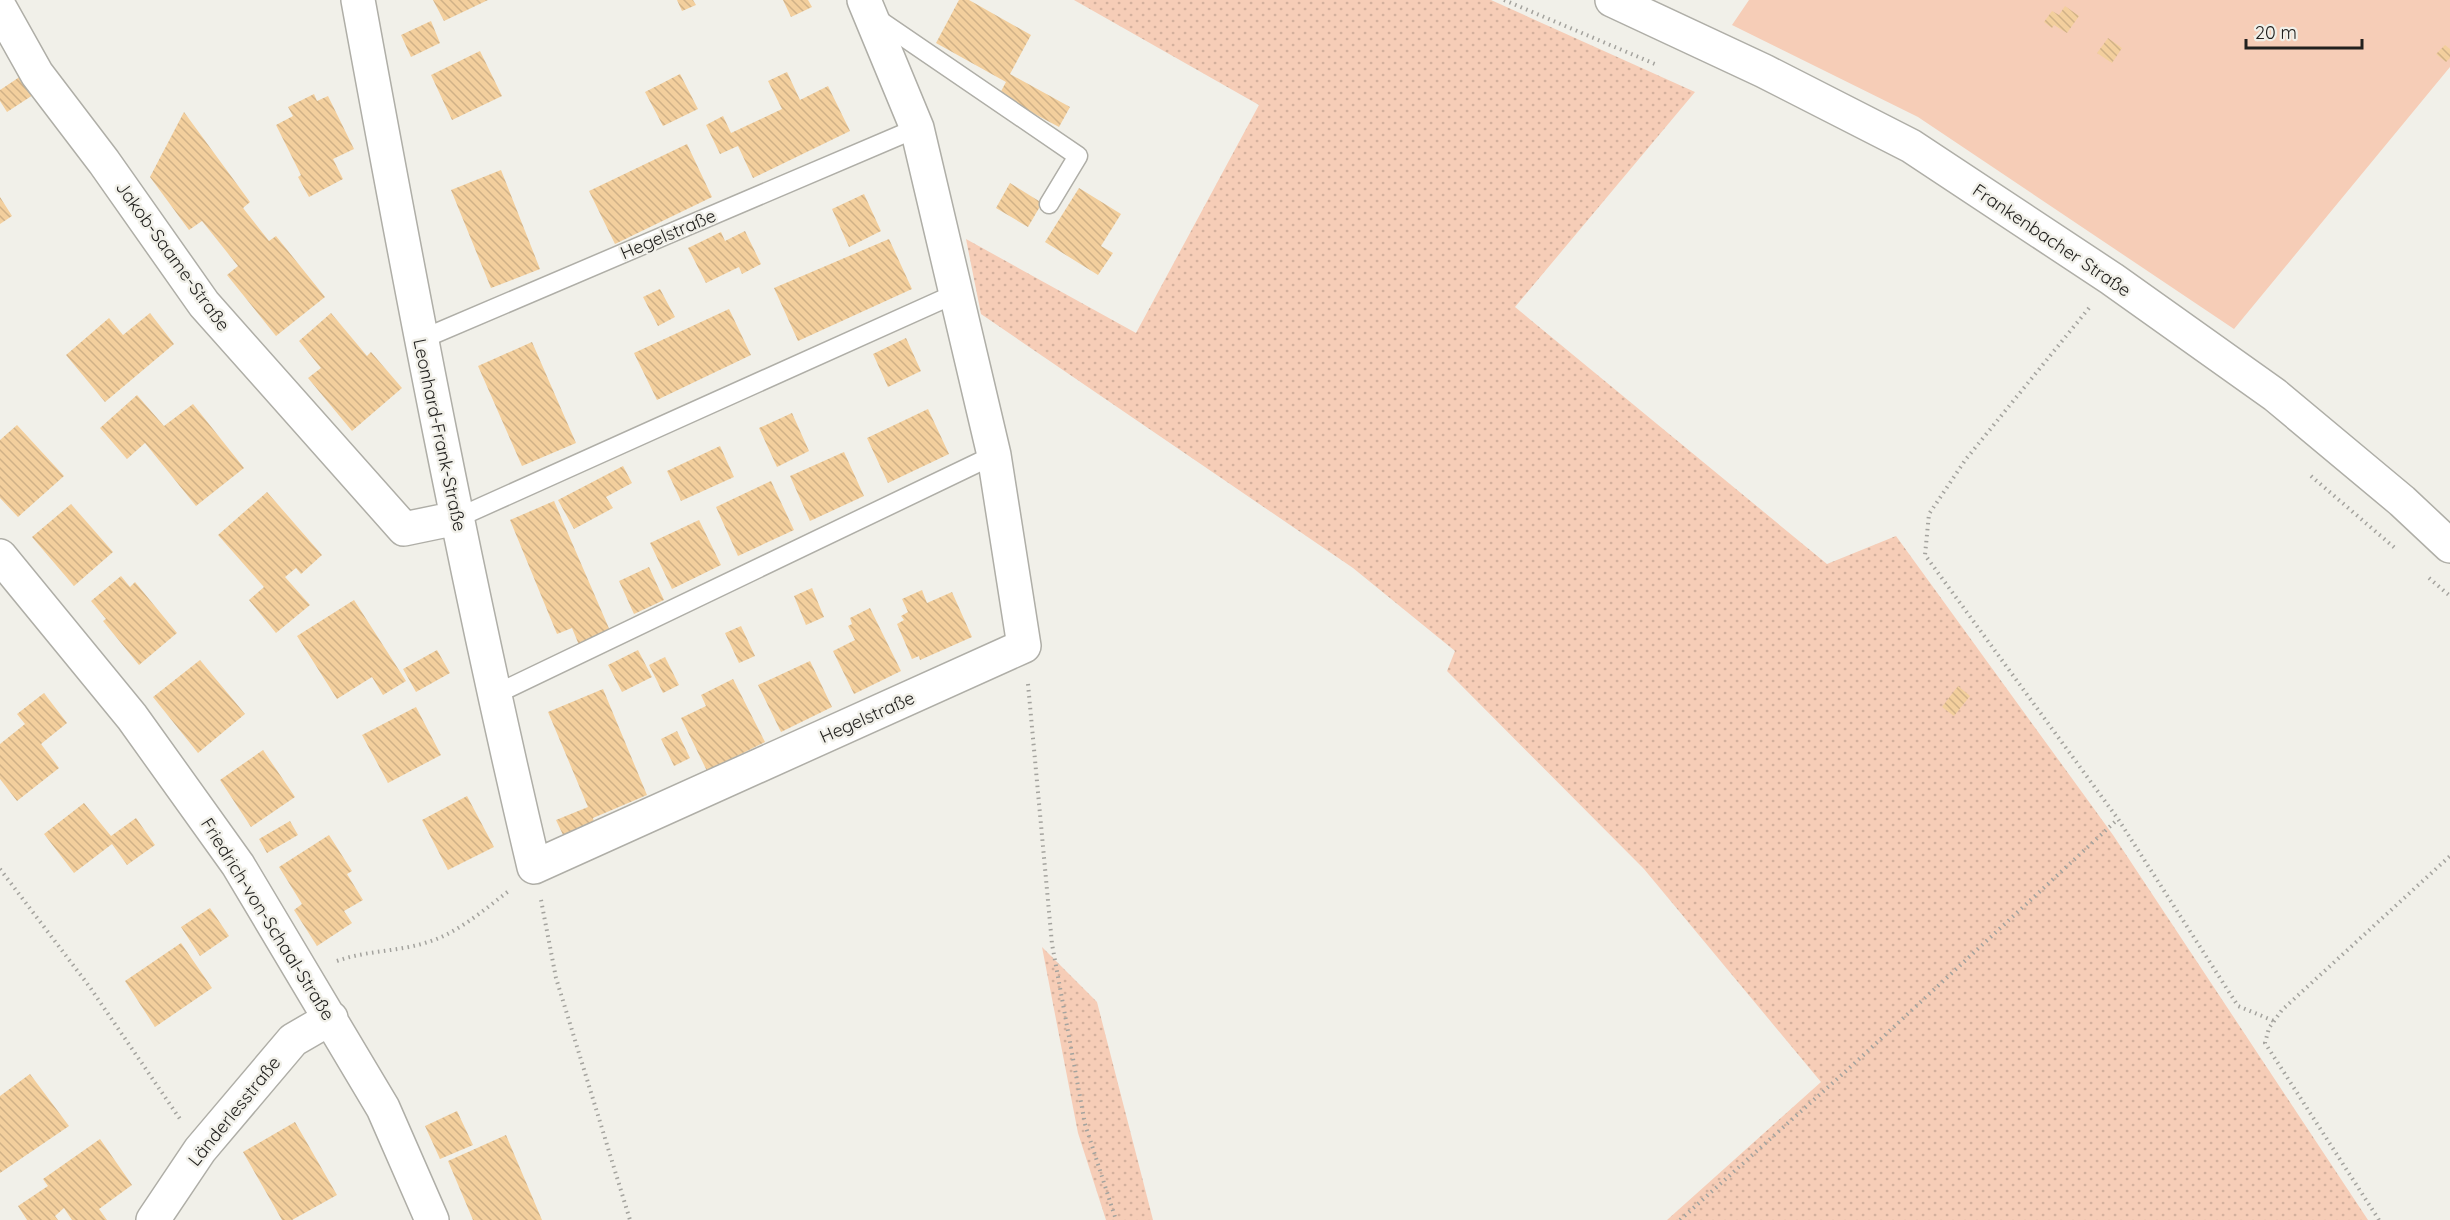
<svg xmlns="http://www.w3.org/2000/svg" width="2450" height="1220" viewBox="0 0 2450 1220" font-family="Quicksand,sans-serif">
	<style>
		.grass { fill: url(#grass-dots) }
		.green { fill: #f6cdb7 }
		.building { fill: url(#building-back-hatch) }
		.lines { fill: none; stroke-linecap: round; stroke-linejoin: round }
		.service-casing { stroke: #afaea7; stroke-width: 21 }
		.minor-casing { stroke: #afaea7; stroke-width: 36 }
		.secondary-casing { stroke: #afaea7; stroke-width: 36 }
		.path { stroke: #a4a39e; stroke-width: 4; stroke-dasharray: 1.5 4.5; stroke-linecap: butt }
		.service { stroke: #fff; stroke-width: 18 }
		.minor { stroke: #fff; stroke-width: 33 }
		.secondary { stroke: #fff; stroke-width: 33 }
		.labels { text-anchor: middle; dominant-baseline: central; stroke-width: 5; stroke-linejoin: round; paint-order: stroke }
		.street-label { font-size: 18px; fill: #22211f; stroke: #f1f0e9 }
	</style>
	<defs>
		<pattern id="grass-dots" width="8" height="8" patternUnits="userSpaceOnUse" patternTransform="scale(1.5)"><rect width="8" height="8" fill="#f6cdb7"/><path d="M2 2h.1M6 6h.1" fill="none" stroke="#d3b09d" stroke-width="1.8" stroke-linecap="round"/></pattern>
		<pattern id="building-back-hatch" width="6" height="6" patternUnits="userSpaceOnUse" patternTransform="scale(1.5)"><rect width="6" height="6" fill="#f3cf9d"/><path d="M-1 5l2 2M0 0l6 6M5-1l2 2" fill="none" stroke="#d0b187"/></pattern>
	</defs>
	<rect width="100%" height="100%" fill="#f1f0e9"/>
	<path class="grass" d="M1074,0H1491L1695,92L1515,307L1827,564L1896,536L2113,835L2368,1220H1667L1821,1082L1644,869L1447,671L1455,651L1353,568L981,314L966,239L1136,333L1259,105Z
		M1042,947L1097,1002L1153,1220H1106L1078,1133Z"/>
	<path class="green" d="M1749,0H2450V67L2234,329L1918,117L1732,25Z"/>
	<path class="building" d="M433,0H488L444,21Z
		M677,0H693L696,5L682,11Z
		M783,0H808L812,7L791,17Z
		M959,0H969L1031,35L1010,74L1070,107L1059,127L999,95L1006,82L936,43Z
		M2065,6L2079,16L2067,33L2054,25L2052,28L2044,22L2052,11L2059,15Z
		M431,21L440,43L411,57L401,35Z
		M2108,38L2122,48L2112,63L2097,53Z
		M2445,45L2450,49V58L2446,62L2436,54Z
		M480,51L502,96L452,120L431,75Z
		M787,72L800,100L828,86L850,131L753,178L738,146L720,154L706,125L723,116L731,133L782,109L768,81Z
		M680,74L698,109L663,126L645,92Z
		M21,76L33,95L7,112L0,101V90Z
		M314,94L317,101L328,96L354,149L333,159L343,179L309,197L298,177L301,175L276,125L293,116L288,107Z
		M184,112L250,202L243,208L269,241L276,236L325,297L276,336L227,275L238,266L202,221L189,230L150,177Z
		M687,144L712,197L615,244L589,191Z
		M501,170L540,269L491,288L451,190Z
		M1010,183L1042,203L1028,227L996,208Z
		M1079,188L1121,214L1101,246L1113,253L1098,275L1045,242Z
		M864,194L881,231L849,247L832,209Z
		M0,197L12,216L0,224Z
		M745,231L761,264L742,274L739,267L706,283L688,248L721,232L725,241Z
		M889,239L912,289L798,341L774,288Z
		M660,289L675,317L658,326L643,297Z
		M729,309L751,355L657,400L634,353Z
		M150,313L174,344L105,402L66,355L109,318L123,335Z
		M331,313L367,356L371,352L402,388L352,431L308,378L321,368L299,341Z
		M906,338L921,371L888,387L873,354Z
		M532,342L576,443L522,466L478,366Z
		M137,395L164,426L193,404L244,468L196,506L145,443L127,459L100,428Z
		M928,409L949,454L888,483L867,438Z
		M792,413L809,451L777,467L759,428Z
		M17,425L64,476L18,517L0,498V440Z
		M720,446L734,477L681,501L667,471Z
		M844,452L864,496L810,521L790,476Z
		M623,466L632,483L606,497L613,508L574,529L558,500Z
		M771,481L794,530L738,556L716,507Z
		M267,492L322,555L301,574L296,568L285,577L310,605L276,633L249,600L264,587L218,535Z
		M554,501L611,633L579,645L572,628L557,634L510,520Z
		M71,504L113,552L74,586L32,537Z
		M699,520L721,565L672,589L650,543Z
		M649,567L664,600L634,614L619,581Z
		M121,576L130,587L135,582L177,633L139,665L103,621L106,619L91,601Z
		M812,588L824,617L806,625L794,596Z
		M922,590L927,603L952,592L972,637L920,660L919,656L912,659L897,624L904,620L901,616L908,612L902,599Z
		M354,600L406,681L383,695L372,677L337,699L297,636Z
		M870,608L901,671L854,694L833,651L855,640L848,626L852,624L850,618Z
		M741,626L755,656L739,663L725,633Z
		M437,650L450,673L416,692L403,669Z
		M638,650L652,677L622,692L608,665Z
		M665,657L679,685L663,693L649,665Z
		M200,660L245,714L198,753L153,697Z
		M810,661L832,707L781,732L758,685Z
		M733,679L765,742L707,771L681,718L706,706L701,695Z
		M1958,686L1970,696L1954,716L1942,707Z
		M603,689L647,795L593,818L594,824L564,837L556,820L588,807L548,712Z
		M44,693L67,723L41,744L59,768L17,801L0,779V744L25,724L17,714Z
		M416,707L441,755L388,783L362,735Z
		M677,731L690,758L674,766L661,739Z
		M263,750L295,797L251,827L220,780Z
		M467,796L494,847L448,870L422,820Z
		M84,803L111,836L136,818L155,845L127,865L112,844L74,873L44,834Z
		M290,821L298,835L267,853L259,839Z
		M329,835L352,871L347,874L363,900L344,911L352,923L317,946L294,910L302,904L279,867Z
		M210,908L229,936L200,956L181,927Z
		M181,943L212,988L155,1027L125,981Z
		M30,1074L69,1126L0,1173V1096Z
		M457,1111L473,1145L440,1159L425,1126Z
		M295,1122L337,1195L292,1220H282L243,1152Z
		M506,1135L542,1220H473L448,1161Z
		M100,1139L132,1185L99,1209L107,1220H72L64,1208L55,1216L58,1220H27L18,1206L48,1186L43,1179Z"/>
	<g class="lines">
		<g class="service-casing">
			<path id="service" d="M876,18L1078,156L1049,204
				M420,340L917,128
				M457,518L957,293
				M494,695L994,455"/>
		</g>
		<g class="minor-casing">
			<path id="minor" d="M358,0C411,290 466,580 534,867L1024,646L994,455L917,128L864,0
				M0,8L37,74L104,162L204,304L404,529L457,518
				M0,556L132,717L238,865L383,1108L432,1220
				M153,1220L200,1150L293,1040L331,1018"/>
		</g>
		<g class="secondary-casing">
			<path id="secondary" d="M1612,0L1764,71L1911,146L2112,279L2275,395L2402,501L2450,546"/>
		</g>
		<path class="path" d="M1504,0L1655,64
			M2089,308L1966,459L1929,514L1925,555L2118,819L2238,1006L2274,1021
			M2311,476L2396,549
			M2429,578L2450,596
			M1028,684L1052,944L1085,1124L1116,1220
			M0,869L89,986L180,1119
			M541,900L556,978L630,1220
			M337,961C367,950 398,952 428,942C458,933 485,909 510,890
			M1680,1220L1857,1061L2118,819
			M2379,1220L2265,1043L2269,1028L2282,1010L2450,856"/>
		<use href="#service" class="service"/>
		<use href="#minor" class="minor"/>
		<use href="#secondary" class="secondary"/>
	</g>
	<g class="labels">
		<g class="street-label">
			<text transform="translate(668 234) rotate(-23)">Hegelstraße</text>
			<text transform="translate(2052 240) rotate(34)">Frankenbacher Straße</text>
			<text transform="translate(173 256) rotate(54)">Jakob-Saame-Straße</text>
			<text transform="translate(440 435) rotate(78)">Leonhard-Frank-Straße</text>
			<text transform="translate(867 717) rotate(-24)">Hegelstraße</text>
			<text transform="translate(268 919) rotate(58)">Friedrich-von-Schaal-Straße</text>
			<text transform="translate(234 1111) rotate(-51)">Länderlesstraße</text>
		</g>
	</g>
	<path d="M2246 39v9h116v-9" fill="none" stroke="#22211f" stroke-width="3"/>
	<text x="2255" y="39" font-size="18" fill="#22211f" stroke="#f1f0e9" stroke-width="4.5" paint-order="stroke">20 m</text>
</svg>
